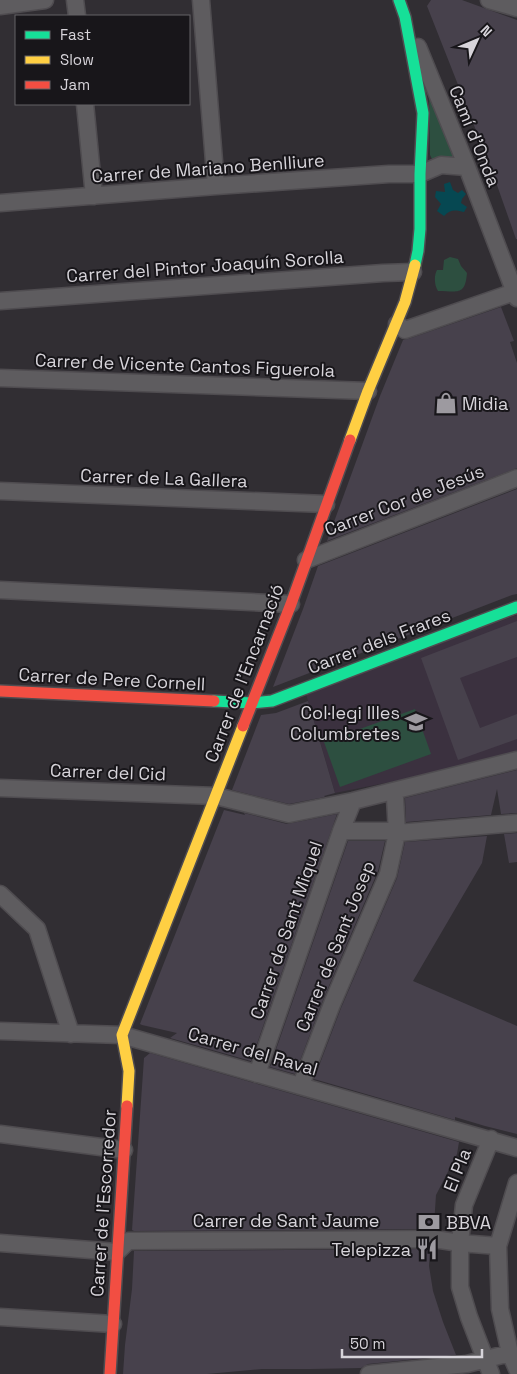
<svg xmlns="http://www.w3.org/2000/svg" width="517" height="1374" viewBox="0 0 517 1374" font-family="'Space Grotesk',sans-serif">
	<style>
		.education { fill: #3b313f }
		.green { fill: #2d4f40 }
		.water { fill: #064852 }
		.building { fill: #47414c }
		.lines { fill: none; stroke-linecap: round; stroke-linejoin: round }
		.street-casing { stroke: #4f4c50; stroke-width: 19 }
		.fast-casing { stroke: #4f4c50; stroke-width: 14 }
		.slow-casing { stroke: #4f4c50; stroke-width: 14 }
		.jam-casing { stroke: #4f4c50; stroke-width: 14 }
		.street { stroke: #5e5c5f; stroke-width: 16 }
		.fast { stroke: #16e098; stroke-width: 11 }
		.slow { stroke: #ffcf43; stroke-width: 11 }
		.jam { stroke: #f24e42; stroke-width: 11 }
		.labels { text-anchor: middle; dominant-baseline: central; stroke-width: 4; stroke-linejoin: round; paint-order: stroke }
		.street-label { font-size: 18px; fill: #d7d4da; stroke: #18161a }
		.poi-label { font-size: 18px; fill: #d7d4da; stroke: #18161a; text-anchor: start }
	</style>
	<rect width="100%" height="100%" fill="#312e33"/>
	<path class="education" d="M517,615V751L451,770L335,793L306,694Z"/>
	<path class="green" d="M429,91L458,160L433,161L430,155Z
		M450,257L458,259L461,266L467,273C465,296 458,291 438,291C434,285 434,275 437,270H443L444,260Z
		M415,709L431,754L340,787L324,742Z"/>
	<path class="water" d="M450,182L453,190L458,193L462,190L466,194L462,199L461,203L467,207L464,212C456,210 450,209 444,216L437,211L441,204L435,197L436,191L445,192L444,184Z"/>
	<path class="building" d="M431,0H462L517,20V239H516L492,171L427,6Z
		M501,307L514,341L510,342L517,363V468L327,541L380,396L403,340L408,339Z
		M517,489V594L512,595L273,687L303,609L318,566Z
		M517,621V657L460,678L480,728L517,714V739L458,760L421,658Z
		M308,701L335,793L324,796L325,797L289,804L232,790L261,715L276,713Z
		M517,770V813L501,814L497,789L491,815L406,822L405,798Z
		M224,810L245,815L244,813L287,824L337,814L251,1061L170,1038L177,1033L142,1025L140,1024Z
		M517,833V862L509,863L504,834Z
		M487,836L482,863L413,981L517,1026V1134L485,1126L455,1117V1120L314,1079L341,1008L397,878L405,842Z
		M348,841H385L378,871L323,1000L295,1074L270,1067Z
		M150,1053L459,1142L457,1154L436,1195L434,1225L433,1229L134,1231L132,1230L144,1058Z
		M430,1249L429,1266L433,1291L443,1322L456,1355L368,1364L361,1368L311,1369H262L207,1374H123L125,1345L132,1289L134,1251Z"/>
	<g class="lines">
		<g class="street-casing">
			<path id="street" d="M75,0L77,16
				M201,0L216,186
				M489,0L517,8
				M0,6L45,0
				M418,47L467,167L517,298
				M85,104L94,196
				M0,203L216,186L389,174H420L441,165L467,167
				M0,301L383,273L413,272
				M397,324L405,330L517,291
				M0,378L368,391
				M0,491L326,504
				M306,560L517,478
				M0,590L291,604
				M0,788L216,796L289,814L353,801L517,760
				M341,831H389L397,833L517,823
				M0,894L37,929L71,1034
				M0,1031L122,1035L517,1148
				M257,1074L341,831L353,801
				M301,1085L332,1004L388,874L397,833L395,798L393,791
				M0,1134L124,1150
				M491,1139L464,1205L460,1243V1287L469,1317L491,1374
				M517,1183L498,1246L500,1309L510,1353L517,1369
				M0,1243L117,1252L128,1241L434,1239L460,1243L498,1246
				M0,1317L113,1324
				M369,1374L467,1364L510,1353"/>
		</g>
		<g class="fast-casing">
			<path id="fast" d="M399,0L405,17L423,113L420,174V229L418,251L415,265
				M214,701L252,703L272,701L517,607"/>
		</g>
		<g class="slow-casing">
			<path id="slow" d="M350,440L368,391L405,302L415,265
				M127,1106L129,1071L122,1035L243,726"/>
		</g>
		<g class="jam-casing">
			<path id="jam" d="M0,691L214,701
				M243,726L291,604L350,440
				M110,1374L127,1106"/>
		</g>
		<use href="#street" class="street"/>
		<use href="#fast" class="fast"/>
		<use href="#slow" class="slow"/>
		<use href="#jam" class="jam"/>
	</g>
	<defs>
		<g id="shop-bare" transform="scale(1.725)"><path d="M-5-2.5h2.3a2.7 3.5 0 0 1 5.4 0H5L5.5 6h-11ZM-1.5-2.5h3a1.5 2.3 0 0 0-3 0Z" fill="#9d9aa0" stroke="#18161a" stroke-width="2.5" paint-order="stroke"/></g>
		<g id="school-bare" transform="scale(1.725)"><path d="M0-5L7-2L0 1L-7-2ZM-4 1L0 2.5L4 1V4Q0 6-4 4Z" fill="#9d9aa0" stroke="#18161a" stroke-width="2.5" paint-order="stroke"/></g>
		<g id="bank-bare" transform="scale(1.725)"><path d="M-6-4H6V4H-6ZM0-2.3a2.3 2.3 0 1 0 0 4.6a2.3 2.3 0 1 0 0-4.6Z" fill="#9d9aa0" stroke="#18161a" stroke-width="2.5" paint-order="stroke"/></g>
		<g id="restaurant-bare" transform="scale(1.725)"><path d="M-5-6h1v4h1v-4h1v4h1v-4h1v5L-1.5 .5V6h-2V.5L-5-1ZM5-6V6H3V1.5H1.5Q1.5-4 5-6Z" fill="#9d9aa0" stroke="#18161a" stroke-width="2.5" paint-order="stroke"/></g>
	</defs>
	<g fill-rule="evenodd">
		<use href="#shop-bare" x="446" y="403"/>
		<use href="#school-bare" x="416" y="722"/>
		<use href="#bank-bare" x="429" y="1222"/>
		<use href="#restaurant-bare" x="427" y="1249"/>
	</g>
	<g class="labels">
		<g class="street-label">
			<text transform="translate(475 136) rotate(68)">Camí d'Onda</text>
			<text transform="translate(208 168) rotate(-4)">Carrer de Mariano Benlliure</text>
			<text transform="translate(205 266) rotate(-4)">Carrer del Pintor Joaquín Sorolla</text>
			<text transform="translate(185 365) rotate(2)">Carrer de Vicente Cantos Figuerola</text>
			<text transform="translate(164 478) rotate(2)">Carrer de La Gallera</text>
			<text transform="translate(404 500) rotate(-21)">Carrer Cor de Jesús</text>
			<text transform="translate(379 641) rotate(-21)">Carrer dels Frares</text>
			<text transform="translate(244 673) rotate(-69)">Carrer de l'Encarnació</text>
			<text transform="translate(112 679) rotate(3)">Carrer de Pere Cornell</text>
			<text transform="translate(108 772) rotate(2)">Carrer del Cid</text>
			<text transform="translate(286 930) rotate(-71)">Carrer de Sant Miquel</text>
			<text transform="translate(335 946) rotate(-68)">Carrer de Sant Josep</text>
			<text transform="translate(253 1051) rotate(16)">Carrer del Raval</text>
			<text transform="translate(457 1170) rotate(-68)">El Pla</text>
			<text transform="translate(103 1203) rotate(-86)">Carrer de l'Escorredor</text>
			<text x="286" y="1220">Carrer de Sant Jaume</text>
		</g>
		<g class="poi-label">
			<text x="462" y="403">Midia</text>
			<text x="400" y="712" text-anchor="end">Col·legi Illes<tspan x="400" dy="21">Columbretes</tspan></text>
			<text x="446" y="1222">BBVA</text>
			<text x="411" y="1249" text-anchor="end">Telepizza</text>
		</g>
	</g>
	<rect x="15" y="15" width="175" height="90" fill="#18161a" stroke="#646267"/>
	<rect x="25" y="31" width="25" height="8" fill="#16e098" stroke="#646267"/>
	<text x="60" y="40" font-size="15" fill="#d7d4da">Fast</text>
	<rect x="25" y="56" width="25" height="8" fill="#ffcf43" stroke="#646267"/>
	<text x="60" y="65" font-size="15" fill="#d7d4da">Slow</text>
	<rect x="25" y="81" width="25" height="8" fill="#f24e42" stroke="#646267"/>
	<text x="60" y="90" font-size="15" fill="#d7d4da">Jam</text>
	<g transform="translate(477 40) rotate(46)" stroke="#18161a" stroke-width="4" paint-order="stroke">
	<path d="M0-4L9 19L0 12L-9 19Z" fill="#d7d4da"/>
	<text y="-8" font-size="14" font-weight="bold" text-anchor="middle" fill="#d7d4da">N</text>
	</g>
	<path d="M342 1349v8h140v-8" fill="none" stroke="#d7d4da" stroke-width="2.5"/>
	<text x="350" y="1349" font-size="15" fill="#d7d4da" stroke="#18161a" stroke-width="4" paint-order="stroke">50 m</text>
</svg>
